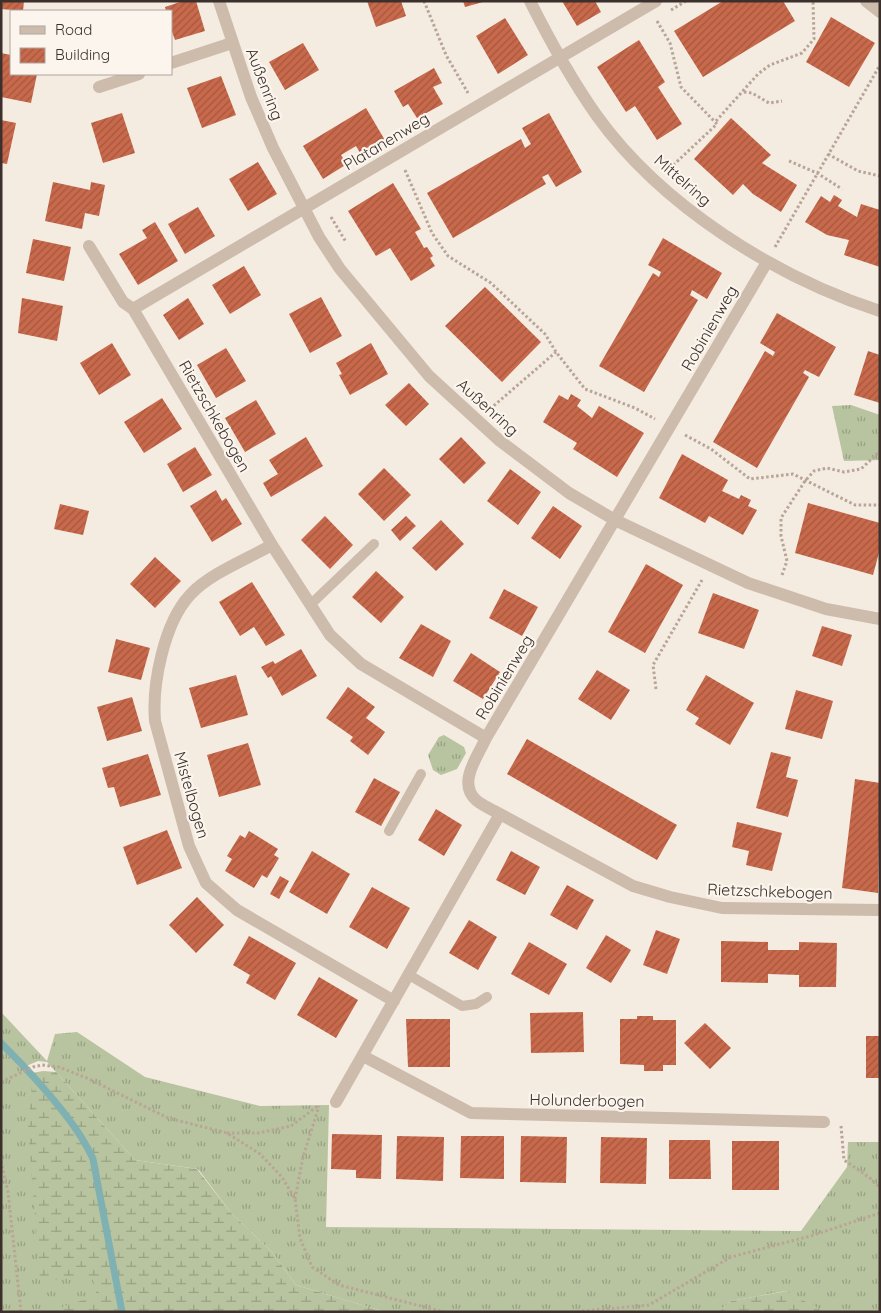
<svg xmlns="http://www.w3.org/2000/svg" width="881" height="1313" viewBox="0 0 881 1313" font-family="Quicksand,sans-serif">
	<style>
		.grass { fill: url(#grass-tufts) }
		.wetland { fill: url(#wetland-marsh) }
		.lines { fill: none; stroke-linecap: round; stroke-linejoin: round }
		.stream { stroke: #7fb0b2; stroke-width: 7 }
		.building { fill: url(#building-hatch) }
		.path { stroke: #b9a596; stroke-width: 3; stroke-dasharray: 2.5 2.5; stroke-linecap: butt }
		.service { stroke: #cdbbac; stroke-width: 10 }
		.minor { stroke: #cdbbac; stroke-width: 12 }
		.labels { text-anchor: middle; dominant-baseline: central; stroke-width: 4.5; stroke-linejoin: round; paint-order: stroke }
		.street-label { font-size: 16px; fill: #3b302b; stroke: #fbf5ee }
	</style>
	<defs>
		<pattern id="grass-tufts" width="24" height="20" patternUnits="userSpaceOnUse" patternTransform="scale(1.25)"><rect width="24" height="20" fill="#b8c4a0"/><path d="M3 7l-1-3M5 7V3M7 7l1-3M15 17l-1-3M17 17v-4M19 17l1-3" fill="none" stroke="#97a083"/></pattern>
		<pattern id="wetland-marsh" width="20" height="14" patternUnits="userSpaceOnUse" patternTransform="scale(1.25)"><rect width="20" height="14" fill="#b8c4a0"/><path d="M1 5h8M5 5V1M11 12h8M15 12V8" fill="none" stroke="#97a083"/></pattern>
		<pattern id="building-hatch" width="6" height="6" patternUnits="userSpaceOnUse" patternTransform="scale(1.25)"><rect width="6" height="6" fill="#c8694b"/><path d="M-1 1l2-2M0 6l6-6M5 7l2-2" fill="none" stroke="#a4573f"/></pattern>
	</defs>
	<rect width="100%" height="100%" fill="#f4ebe1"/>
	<path class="grass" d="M851,405L880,415V460L844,461L832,406Z
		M444,735L464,747L466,753L457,769L441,775L433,770L428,755L439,737Z
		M1,1012L47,1061L55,1034L77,1032L145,1077L260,1106L329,1105L326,1227L801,1231L847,1167L848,1142H880V1312H824L786,1291L731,1301L718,1312H385L296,1285L272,1252L232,1214L198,1169L135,1160L47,1062L38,1061L24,1067L86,1144L122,1312H1Z"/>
	<path class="wetland" d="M43,1071L56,1072L135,1160L197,1169L232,1214L272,1252L296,1285L385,1312H63V1306L97,1296L92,1276L40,1281L28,1128L32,1085L27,1074Z
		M787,1291L824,1312H718L731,1301Z"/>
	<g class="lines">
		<path class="stream" d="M1,1043C30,1072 77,1122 93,1159L122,1312"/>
	</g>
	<path class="building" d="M1,1H24L23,11L1,9Z
		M183,1H196L205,31L175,40L171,29V11H166L165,7Z
		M367,1H401L406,16L376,27Z
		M463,1H482L483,2L465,7Z
		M562,1H595L601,12L577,26Z
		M723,1H783L795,21L703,77L674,31Z
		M831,17L875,43L849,87L806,62Z
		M505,18L528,55L498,74L476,36Z
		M639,40L665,82L658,87L682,124L657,140L635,106L626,112L597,67Z
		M303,43L319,70L285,90L269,62Z
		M1,53L11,55V74H37L31,103L1,97Z
		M434,68L442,83L433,87L443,104L417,118L408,104L403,107L394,91Z
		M221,76L236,115L202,128L187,88Z
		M366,108L386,142L362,156L356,146L341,155L347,164L323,179L303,146Z
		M122,113L135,153L103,163L91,123Z
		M549,113L582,172L556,187L548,174L542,177L546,184L453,238L427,193L521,139L525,148L531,144L522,128Z
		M731,118L771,155L762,163L797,185L781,212L753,194L743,184L733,195L694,159Z
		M1,120L16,123L7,164L1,163Z
		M258,162L277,194L248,211L229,179Z
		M53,182L90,190L91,182L105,185L99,216L85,213L82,229L45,221Z
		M393,183L421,229L415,232L424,248L427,247L433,256L430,258L435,266L411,281L390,248L376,256L348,211Z
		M834,195L842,200L838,206L857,217L861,204L880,210V267L844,255L849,240L827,235L805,222L821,196L830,202Z
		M198,207L215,236L185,254L168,224Z
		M155,222L178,261L138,285L119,254L147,238L142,230Z
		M663,238L722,273L707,299L692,290L690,295L698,300L644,392L599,366L653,273L659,277L661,272L648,265Z
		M33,239L71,247L64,281L26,273Z
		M244,266L261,295L230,314L212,285Z
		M485,287L541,342L502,382L445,326Z
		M321,297L342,336L310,353L289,314Z
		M22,298L63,306L57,341L18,333Z
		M188,298L204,324L179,340L163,315Z
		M777,313L836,347L819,377L805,370L803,373L809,377L757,468L713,442L765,351L773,356L775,352L760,343Z
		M112,343L131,375L99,395L80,363Z
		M371,343L388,374L350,395L339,375L342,374L336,363Z
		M226,348L246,381L216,398L197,365Z
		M868,351L880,355V403L854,395Z
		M409,383L429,404L406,426L385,405Z
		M571,394L581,400L577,406L592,418L599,406L644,433L617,477L573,449L577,443L543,422L559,395L568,400Z
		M162,398L182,429L144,453L124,422Z
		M256,400L276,434L245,452L225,418Z
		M306,437L323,466L271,497L263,483L278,474L269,460Z
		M461,437L486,463L464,484L439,459Z
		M195,447L212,475L183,492L167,464Z
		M682,454L728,480L722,491L739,499L741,495L751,500L748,506L757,510L743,535L709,516L705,523L659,498Z
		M384,468L411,495L384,521L358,494Z
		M510,469L541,492L518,525L487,501Z
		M216,490L222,501L226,498L242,524L212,542L190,506Z
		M808,503L880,523V549L873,575L795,553Z
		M60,504L89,511L83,535L54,529Z
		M553,506L582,526L560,559L531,538Z
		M325,516L353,545L330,569L301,540Z
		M406,516L416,526L400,541L391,530Z
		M441,520L464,544L436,571L412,548Z
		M155,557L181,581L155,608L130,584Z
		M646,564L683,585L645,653L608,632Z
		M376,571L404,597L381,623L352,597Z
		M252,582L285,635L266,646L254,627L240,636L219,602Z
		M504,589L538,607L522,636L489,618Z
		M713,593L759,610L744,649L698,633Z
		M421,624L451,641L433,677L399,658Z
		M822,626L852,635L842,666L812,656Z
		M116,639L150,648L141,680L108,672Z
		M301,649L317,676L282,696L271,676L268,678L261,667L273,661L275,664Z
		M471,653L500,672L483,699L453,681Z
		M597,670L630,690L611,720L578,699Z
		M236,675L248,715L201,728L189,688Z
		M706,675L754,703L730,745L695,724L699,718L686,710Z
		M348,687L375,707L366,718L385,732L368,755L350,741L353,737L326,718Z
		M796,690L833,701L822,739L785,729Z
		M132,697L142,731L107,741L97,707Z
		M527,739L677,825L657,860L507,774Z
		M248,743L261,785L219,797L207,755Z
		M771,752L791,757L786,777L798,780L788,817L756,808Z
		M148,754L161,795L120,807L114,787L108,788L102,768Z
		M374,778L400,792L381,826L355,812Z
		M855,779L880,783L878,893L842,888Z
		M436,809L462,825L444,856L418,840Z
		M737,822L782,833L772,871L746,865L749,851L732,847Z
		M167,830L182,868L137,885L123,847Z
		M249,831L278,849L274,855L279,858L267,878L262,875L254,888L225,871L232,859L227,856L240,835L245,838Z
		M312,851L350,874L327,914L289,892Z
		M511,851L540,867L525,895L496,880Z
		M280,876L289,881L279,899L270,894Z
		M567,885L594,900L577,930L550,915Z
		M372,887L410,908L387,949L349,927Z
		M197,897L224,925L196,953L169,925Z
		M469,920L497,937L478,970L449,953Z
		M656,930L680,939L667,974L643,965Z
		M606,935L631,950L611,983L586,968Z
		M249,936L296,963L275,1000L246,983L250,975L233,965Z
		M721,941L768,942V950H799V942L837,943L836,987H799V975L768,974V983L721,982Z
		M529,942L567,964L549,995L511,974Z
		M319,977L358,1000L336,1038L297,1015Z
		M583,1012L584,1052L531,1053L530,1013Z
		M637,1016H653V1020H676V1065H663V1071H644V1065L620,1064V1019H637Z
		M406,1019H450V1067H408Z
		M705,1023L731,1048L710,1069L684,1043Z
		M866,1036H880V1078H866Z
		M332,1134L382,1135L381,1179L356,1178V1170L331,1169Z
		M397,1136L444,1137L443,1181L396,1179Z
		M461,1136H504V1179L460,1178Z
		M521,1136L567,1137L566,1183L520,1182Z
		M601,1137L647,1138L646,1184L600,1183Z
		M669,1140H710L711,1179H669Z
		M732,1141H779V1190H732Z"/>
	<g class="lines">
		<path class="path" d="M424,1L446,55L468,93
			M671,10L686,1
			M657,21L670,43L681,87L717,124L668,170
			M744,92L752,93L769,103L782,101
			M716,121L758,74L770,65L802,53L814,39L813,1
			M828,154L858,171L880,176
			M789,161L817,173L842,189
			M405,170L432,233L448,256L491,283L545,334L556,352L585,389L635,408L655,419
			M331,217L346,242
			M775,247L880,65
			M490,409L556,352
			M685,435L711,449L750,479L793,474L855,505H880
			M782,575L787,561L781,536V518L805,481L814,471L827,468L844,472L861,469L880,451
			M656,689L653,665L702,580
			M1,1082L33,1067L42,1065L59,1067L87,1078L168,1118L227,1133L260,1154L282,1177L295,1199L300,1238L312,1267L339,1285L444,1312
			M841,1126L844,1160L870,1178L880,1188
			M227,1133H259L291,1126L319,1105
			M1,1161L8,1192L21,1312
			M295,1199L303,1157L319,1106
			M572,1312L649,1305L731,1257L814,1235L880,1213"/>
		<path class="service" d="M310,605L374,544
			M389,831L421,774
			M409,975L462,1006L476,1004L487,997"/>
		<path class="minor" d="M219,1L251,97L273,148L319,237L340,269L429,376L500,441L569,493L615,520L748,583L826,609L880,619
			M530,1C550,41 571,79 597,116C662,206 775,277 880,311
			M866,1L880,12
			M171,63L232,43
			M99,87L139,74
			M89,246L123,302L133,309L272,545L330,635L361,664L486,738
			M133,309L656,1
			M272,545C247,559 209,574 190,595C164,623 152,684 155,721L189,846L206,883L237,910L394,1001
			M500,814L633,886L670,897L722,908L880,910
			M363,1056L471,1113L824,1122
			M336,1102L500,814C493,810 483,806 476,800C457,783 478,756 486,738L767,262"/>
	</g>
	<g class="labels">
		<g class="street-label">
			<text transform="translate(265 84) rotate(69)">Außenring</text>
			<text transform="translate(386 141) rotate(-31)">Platanenweg</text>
			<text transform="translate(683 180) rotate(41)">Mittelring</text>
			<text transform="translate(709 328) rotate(-60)">Robinienweg</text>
			<text transform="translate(488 407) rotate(42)">Außenring</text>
			<text transform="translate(215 416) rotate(60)">Rietzschkebogen</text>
			<text transform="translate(504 677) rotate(-59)">Robinienweg</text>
			<text transform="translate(192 795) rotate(74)">Mistelbogen</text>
			<text transform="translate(770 891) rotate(2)">Rietzschkebogen</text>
			<text transform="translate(587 1100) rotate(1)">Holunderbogen</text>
		</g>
	</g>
	<rect width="881" height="1313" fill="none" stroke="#3b302b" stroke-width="5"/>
	<rect x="10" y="10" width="162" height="65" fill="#fbf5ee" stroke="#aea6a0"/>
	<rect x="20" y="26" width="25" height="8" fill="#cdbbac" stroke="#aea6a0"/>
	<text x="55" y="35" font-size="15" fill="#3b302b">Road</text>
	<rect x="20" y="48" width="25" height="15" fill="url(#building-hatch)" stroke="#aea6a0"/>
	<text x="55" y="60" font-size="15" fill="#3b302b">Building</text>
</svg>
